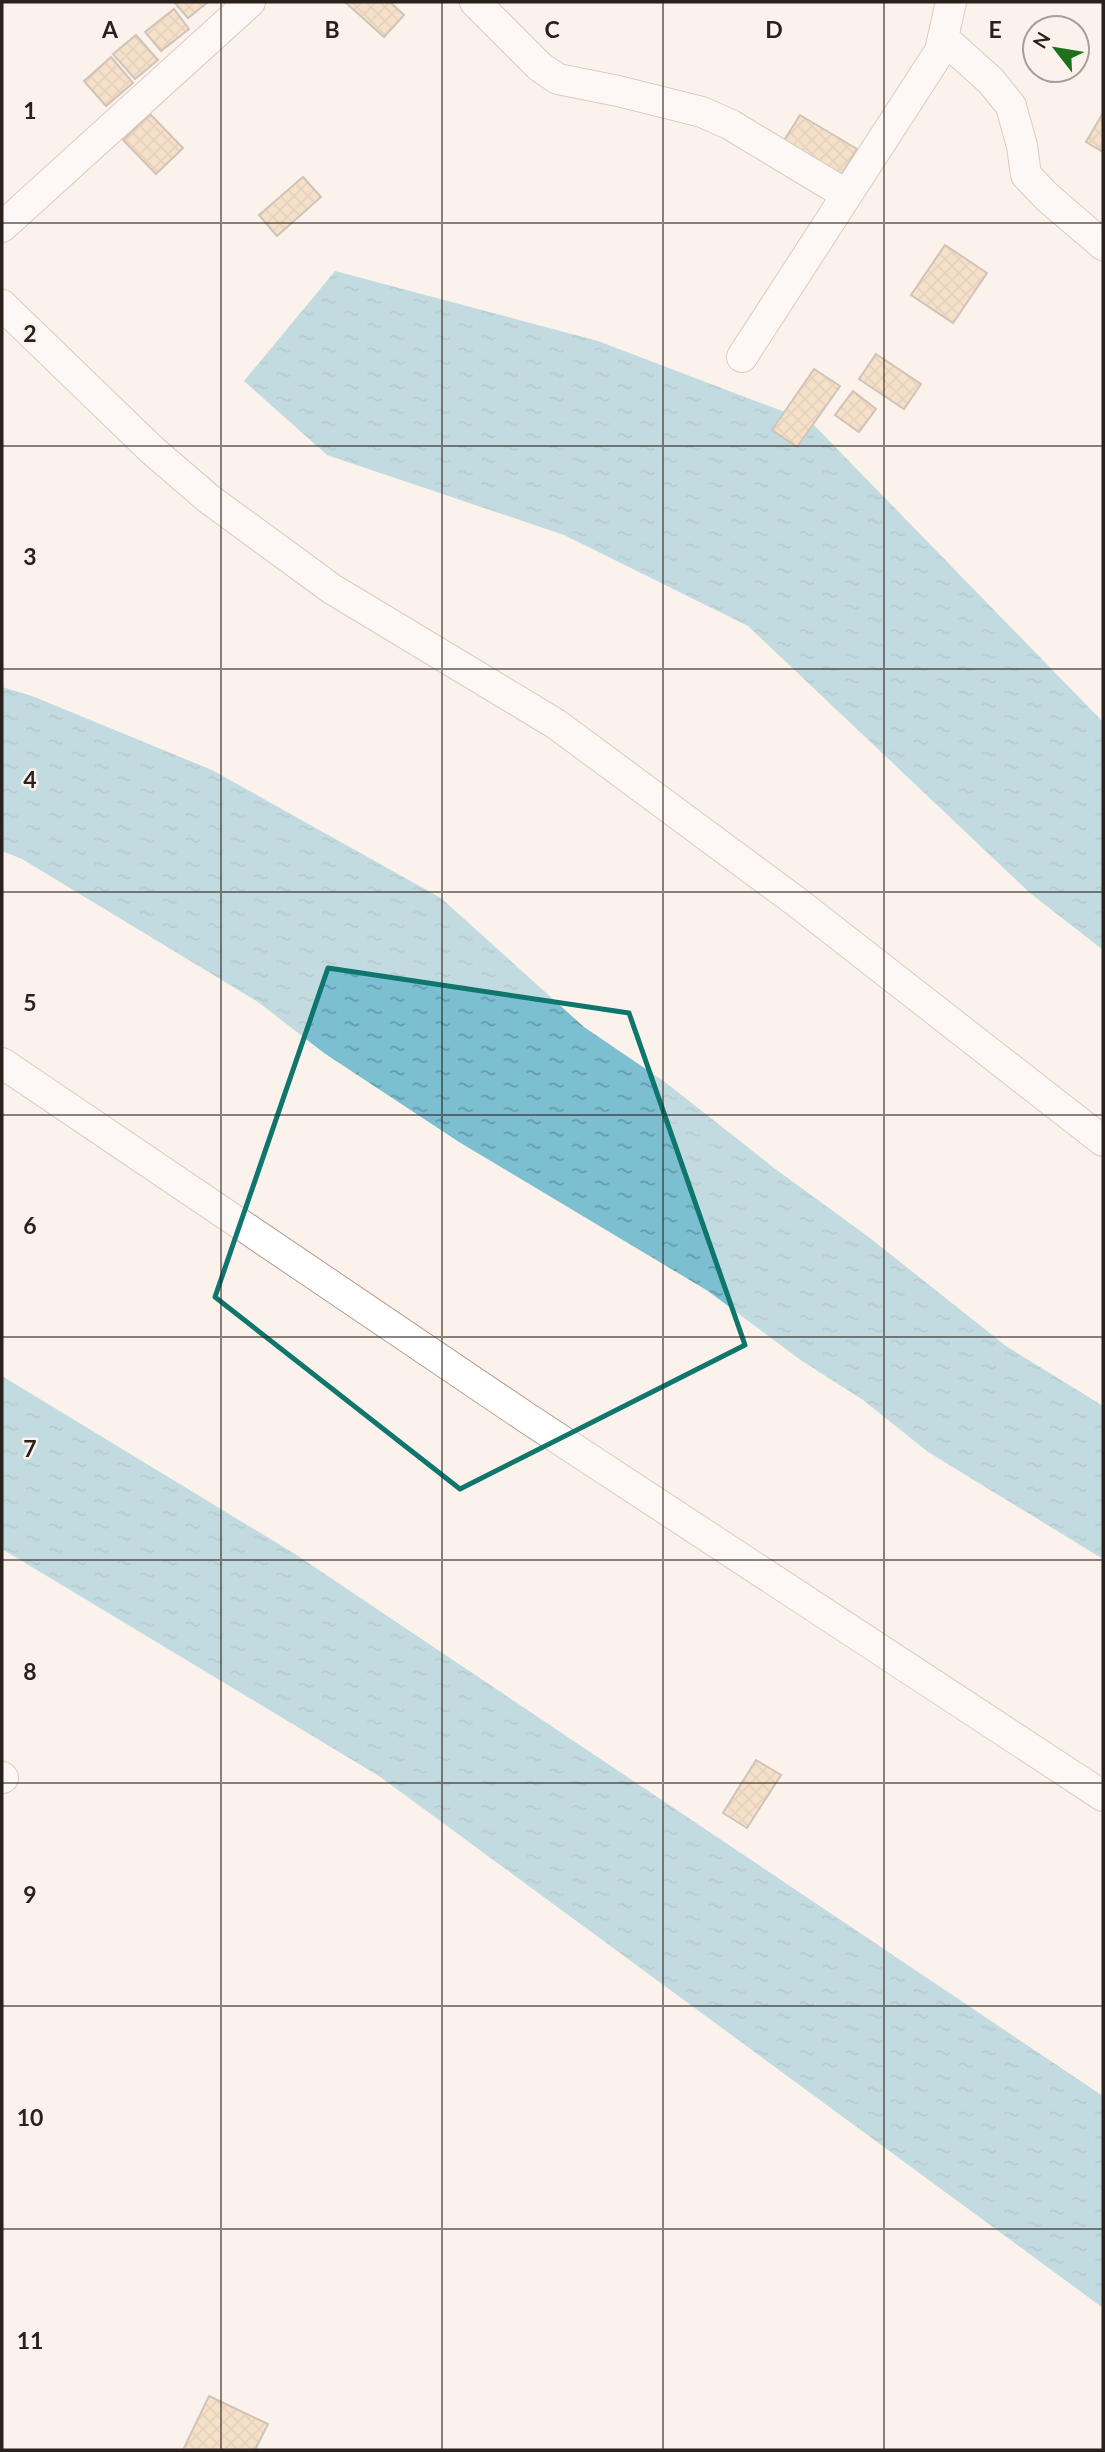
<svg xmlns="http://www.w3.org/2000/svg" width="1105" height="2452" viewBox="0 0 1105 2452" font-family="Lato,sans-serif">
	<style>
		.water { fill: url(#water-ripples) }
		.building { fill: url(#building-cross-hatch); stroke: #9c8c79; stroke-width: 2 }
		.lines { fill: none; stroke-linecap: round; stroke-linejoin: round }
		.street-casing { stroke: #b29c8e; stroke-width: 32 }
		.street { stroke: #fff; stroke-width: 30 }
		.marked { fill: none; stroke: #0f766e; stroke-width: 5; stroke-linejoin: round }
		.grid { fill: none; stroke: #2a211c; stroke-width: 2; stroke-opacity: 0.55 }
		.grid-label { font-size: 23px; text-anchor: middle; font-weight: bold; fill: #2a211c; stroke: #fcf2ec; stroke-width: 5; stroke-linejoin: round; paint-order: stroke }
	</style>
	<defs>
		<pattern id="water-ripples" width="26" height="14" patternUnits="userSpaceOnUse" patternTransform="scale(1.75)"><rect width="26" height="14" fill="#7bbfd1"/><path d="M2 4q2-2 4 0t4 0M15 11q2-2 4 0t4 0" fill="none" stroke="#659ba9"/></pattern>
		<pattern id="building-cross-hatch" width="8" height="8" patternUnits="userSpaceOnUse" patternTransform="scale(1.75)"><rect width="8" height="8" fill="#efc99c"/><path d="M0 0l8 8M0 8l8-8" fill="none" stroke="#cdac86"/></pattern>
	</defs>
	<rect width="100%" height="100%" fill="#fcf2ec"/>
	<path class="water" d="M335,271L598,341L811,422L1103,722V950L1030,893L748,626L564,535L327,455L244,381Z
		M2,687L32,696L212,770L441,898L584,1027L665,1082L774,1168L870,1238L1006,1346L1103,1406V1559L928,1452L863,1400L802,1361L708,1291L459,1142L324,1053L258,1002L22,859L2,851Z
		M2,1376L295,1554L1103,2096V2308L379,1776L2,1549Z"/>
	<path class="building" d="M174,2H208L188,18Z
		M345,2H390L404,15L384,37Z
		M174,9L189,29L161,51L145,32Z
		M136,35L158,60L135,79L113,54Z
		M111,57L133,83L106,106L84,81Z
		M1103,113V152L1086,142Z
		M150,114L183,148L156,174L123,140Z
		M800,115L857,149L837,182L780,147Z
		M303,177L321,197L277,236L259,215Z
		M945,245L987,273L953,323L911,295Z
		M876,354L921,384L904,409L859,379Z
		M814,369L840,386L797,447L772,430Z
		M853,391L876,409L859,432L835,415Z
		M756,1760L781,1775L747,1828L723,1813Z
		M209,2396L268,2424L255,2450H183Z"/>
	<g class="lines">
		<g class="street-casing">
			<path id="street" d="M475,2L540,67L558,79L618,91L702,112L731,125L847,195
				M943,38L991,81L1011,106L1022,146L1026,175L1047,197L1103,245
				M2,227L250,2
				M2,305L152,450L209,499L332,589L556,724L798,903L1103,1141
				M742,357L940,51L951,2
				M2,1063L524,1416L1103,1796
				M2,1777L3,1778"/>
		</g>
		<use href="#street" class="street"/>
	</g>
	<path d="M0 0H1105V2452H0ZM328,968L629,1013L745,1345L460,1489L215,1297Z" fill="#fcf2ec" fill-opacity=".55" fill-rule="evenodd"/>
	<path class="marked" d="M328,968L629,1013L745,1345L460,1489L215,1297Z"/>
	<path class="grid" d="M221,2V2450M442,2V2450M663,2V2450M884,2V2450M2,223H1103M2,446H1103M2,669H1103M2,892H1103M2,1115H1103M2,1337H1103M2,1560H1103M2,1783H1103M2,2006H1103M2,2229H1103"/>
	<g class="grid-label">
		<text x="110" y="38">A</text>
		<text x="332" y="38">B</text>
		<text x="552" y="38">C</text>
		<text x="774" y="38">D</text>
		<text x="995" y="38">E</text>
		<text x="30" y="119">1</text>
		<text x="30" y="342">2</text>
		<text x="30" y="565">3</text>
		<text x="30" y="788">4</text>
		<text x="30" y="1011">5</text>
		<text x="30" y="1234">6</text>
		<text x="30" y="1457">7</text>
		<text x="30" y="1680">8</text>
		<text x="30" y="1903">9</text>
		<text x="30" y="2126">10</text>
		<text x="30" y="2349">11</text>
	</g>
	<rect width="1105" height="2452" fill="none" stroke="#2a211c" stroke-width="7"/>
	<g transform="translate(1056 49) rotate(301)"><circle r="33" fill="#fcf2ec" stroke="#a89e99" stroke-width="2"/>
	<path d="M0-5L12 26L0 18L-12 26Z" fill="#1e721c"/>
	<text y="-10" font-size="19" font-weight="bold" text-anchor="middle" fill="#2a211c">N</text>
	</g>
</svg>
